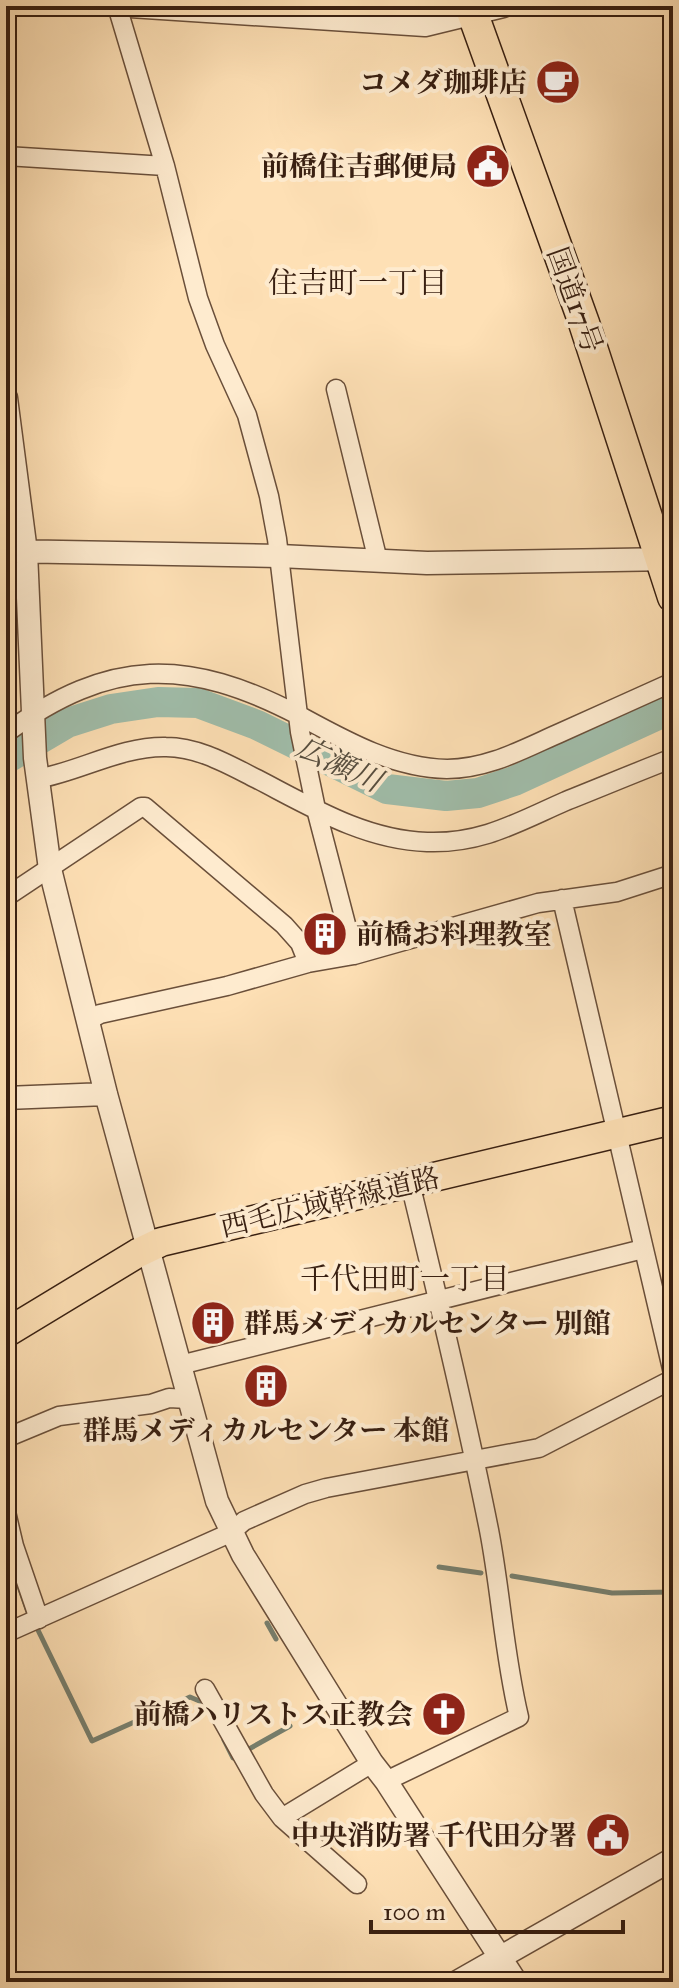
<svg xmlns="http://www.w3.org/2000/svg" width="679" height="1988" viewBox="0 0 679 1988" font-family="'IM FELL Great Primer','Noto Serif JP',serif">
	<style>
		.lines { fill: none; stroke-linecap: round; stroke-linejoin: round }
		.stream { stroke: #767e6d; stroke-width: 5 }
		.river { stroke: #a0bdaa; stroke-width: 30 }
		.minor-casing { stroke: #6a4f3a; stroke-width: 21 }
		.tertiary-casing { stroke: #6a4f3a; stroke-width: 25 }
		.primary-casing { stroke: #381f11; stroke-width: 31 }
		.trunk-casing { stroke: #381f11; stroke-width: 33 }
		.minor { stroke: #feebcf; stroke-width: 18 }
		.tertiary { stroke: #feebcf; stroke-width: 22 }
		.primary { stroke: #fee0b5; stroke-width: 28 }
		.trunk { stroke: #fee0b5; stroke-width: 30 }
		.labels { text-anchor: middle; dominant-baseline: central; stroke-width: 8; stroke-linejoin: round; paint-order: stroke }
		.poi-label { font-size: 28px; font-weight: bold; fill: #381f11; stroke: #feebcf; text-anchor: end }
		.street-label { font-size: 28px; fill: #381f11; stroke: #feebcf }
		.neighbourhood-label { font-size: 30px; fill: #381f11; stroke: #feebcf }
		.water-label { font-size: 30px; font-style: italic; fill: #574e3f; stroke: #feebcf }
	</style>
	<rect width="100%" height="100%" fill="#fee0b5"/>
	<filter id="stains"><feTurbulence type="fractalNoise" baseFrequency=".0025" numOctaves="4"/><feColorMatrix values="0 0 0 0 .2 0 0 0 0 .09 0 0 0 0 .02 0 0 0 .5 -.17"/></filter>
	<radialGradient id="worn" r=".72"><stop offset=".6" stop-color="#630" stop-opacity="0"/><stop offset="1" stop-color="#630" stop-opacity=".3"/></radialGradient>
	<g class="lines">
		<path class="stream" d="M9,1558L28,1612
			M439,1567L481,1573
			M512,1576L612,1593L673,1592
			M267,1623L276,1639
			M35,1624L92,1741L190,1697L204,1703
			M224,1740L233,1758L290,1726"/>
		<path class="river" d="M6,759L67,723L111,709L158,702L198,703L257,725L387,789L446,796L478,793L514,781L673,708"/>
		<g class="minor-casing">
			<path id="minor" d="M117,6L165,166L198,298L215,345L247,415L269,496L277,539L300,732L316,809L354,955
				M6,156L165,166
				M336,389L378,561
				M6,733C111,657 187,657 300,716C346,741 394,768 447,769C489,769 525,748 562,732C599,715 636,699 673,682
				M37,779C81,771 121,746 166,747C199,747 229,765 257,779C311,807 365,840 427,842C482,844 518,822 566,801C601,787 637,772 673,758
				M6,897L141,807H145L284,925L300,943L308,963
				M562,899L673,1373
				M87,1021L100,1014L227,986L308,963L354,955L538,903L617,892L673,874
				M180,1365L643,1249
				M6,1438L59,1416L151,1404L169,1398L188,1399
				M6,1512L14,1546L39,1619
				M6,1633L230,1533L244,1521L305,1494L326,1488L539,1448L673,1379
				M205,1689L264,1794L282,1818L357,1884
				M386,1781L519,1717C504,1655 501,1592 489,1530C466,1414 438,1298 410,1183
				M282,1818L372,1763"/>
		</g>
		<g class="tertiary-casing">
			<path id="tertiary" d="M130,6L425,25L503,6
				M6,398L26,552L35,758L50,869L106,1094L217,1501L243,1555L372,1763L386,1781L516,1982
				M6,551L279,556L427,563L673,559
				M6,1098L106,1094
				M457,1982L673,1859"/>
		</g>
		<g class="primary-casing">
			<path id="primary" d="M6,1333L138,1253L161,1242L673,1120"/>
		</g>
		<g class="trunk-casing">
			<path id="trunk" d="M470,6L584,323L673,597"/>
		</g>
		<use href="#minor" class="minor"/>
		<use href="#tertiary" class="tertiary"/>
		<use href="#primary" class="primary"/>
		<use href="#trunk" class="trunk"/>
	</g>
	<defs>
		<g id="cafe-disc" transform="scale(2.3)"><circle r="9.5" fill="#8f2418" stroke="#feebcf"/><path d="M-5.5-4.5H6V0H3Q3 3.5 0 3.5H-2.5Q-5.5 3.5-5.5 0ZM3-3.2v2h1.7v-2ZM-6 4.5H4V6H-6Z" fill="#fff"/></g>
		<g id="civic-disc" transform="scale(2.3)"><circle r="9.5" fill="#8f2418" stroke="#feebcf"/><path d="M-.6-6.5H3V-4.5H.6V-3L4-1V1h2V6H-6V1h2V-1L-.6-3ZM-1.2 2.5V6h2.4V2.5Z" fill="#fff"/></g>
		<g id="building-disc" transform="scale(2.3)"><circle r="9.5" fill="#8f2418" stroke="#feebcf"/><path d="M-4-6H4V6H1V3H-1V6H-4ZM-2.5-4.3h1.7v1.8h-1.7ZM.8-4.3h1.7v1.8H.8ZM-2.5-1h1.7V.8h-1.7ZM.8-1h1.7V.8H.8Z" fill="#fff"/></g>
		<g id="church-disc" transform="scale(2.3)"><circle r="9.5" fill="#8f2418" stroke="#feebcf"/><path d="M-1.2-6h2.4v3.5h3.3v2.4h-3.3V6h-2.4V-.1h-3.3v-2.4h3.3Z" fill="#fff"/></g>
	</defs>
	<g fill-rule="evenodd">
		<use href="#cafe-disc" x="558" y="82"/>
		<use href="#civic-disc" x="488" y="166"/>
		<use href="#building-disc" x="325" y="934"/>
		<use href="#building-disc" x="213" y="1323"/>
		<use href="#building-disc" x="266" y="1386"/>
		<use href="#church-disc" x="444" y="1714"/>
		<use href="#civic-disc" x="608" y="1835"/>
	</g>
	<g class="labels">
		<g class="poi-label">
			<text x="527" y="82">コメダ珈琲店</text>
			<text x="457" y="166">前橋住吉郵便局</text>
			<text x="356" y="934" text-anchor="start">前橋お料理教室</text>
			<text x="244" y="1323" text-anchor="start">群馬メディカルセンター 別館</text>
			<text x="266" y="1430" text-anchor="middle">群馬メディカルセンター 本館</text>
			<text x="413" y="1714">前橋ハリストス正教会</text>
			<text x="577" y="1835">中央消防署 千代田分署</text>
		</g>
		<g class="street-label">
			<text transform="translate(575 300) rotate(70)">国道17号</text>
			<text transform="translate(330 1202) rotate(-13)">西毛広域幹線道路</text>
		</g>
		<g class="neighbourhood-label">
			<text x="358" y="283">住吉町一丁目</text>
			<text x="405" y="1279">千代田町一丁目</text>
		</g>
		<g class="water-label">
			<text transform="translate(339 764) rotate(25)">広瀬川</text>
		</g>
	</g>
	<rect width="679" height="1988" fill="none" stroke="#fee0b5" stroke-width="32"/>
	<rect x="8" y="8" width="663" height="1972" fill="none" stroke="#381f11" stroke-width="4"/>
	<rect x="16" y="16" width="647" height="1956" fill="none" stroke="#381f11" stroke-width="2"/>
	<path d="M371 1920v12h252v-12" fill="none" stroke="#381f11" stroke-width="4"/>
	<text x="383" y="1920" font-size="24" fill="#381f11" stroke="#feebcf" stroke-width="6" paint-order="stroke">100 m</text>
	<rect width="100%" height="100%" filter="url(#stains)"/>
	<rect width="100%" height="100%" fill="url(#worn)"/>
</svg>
